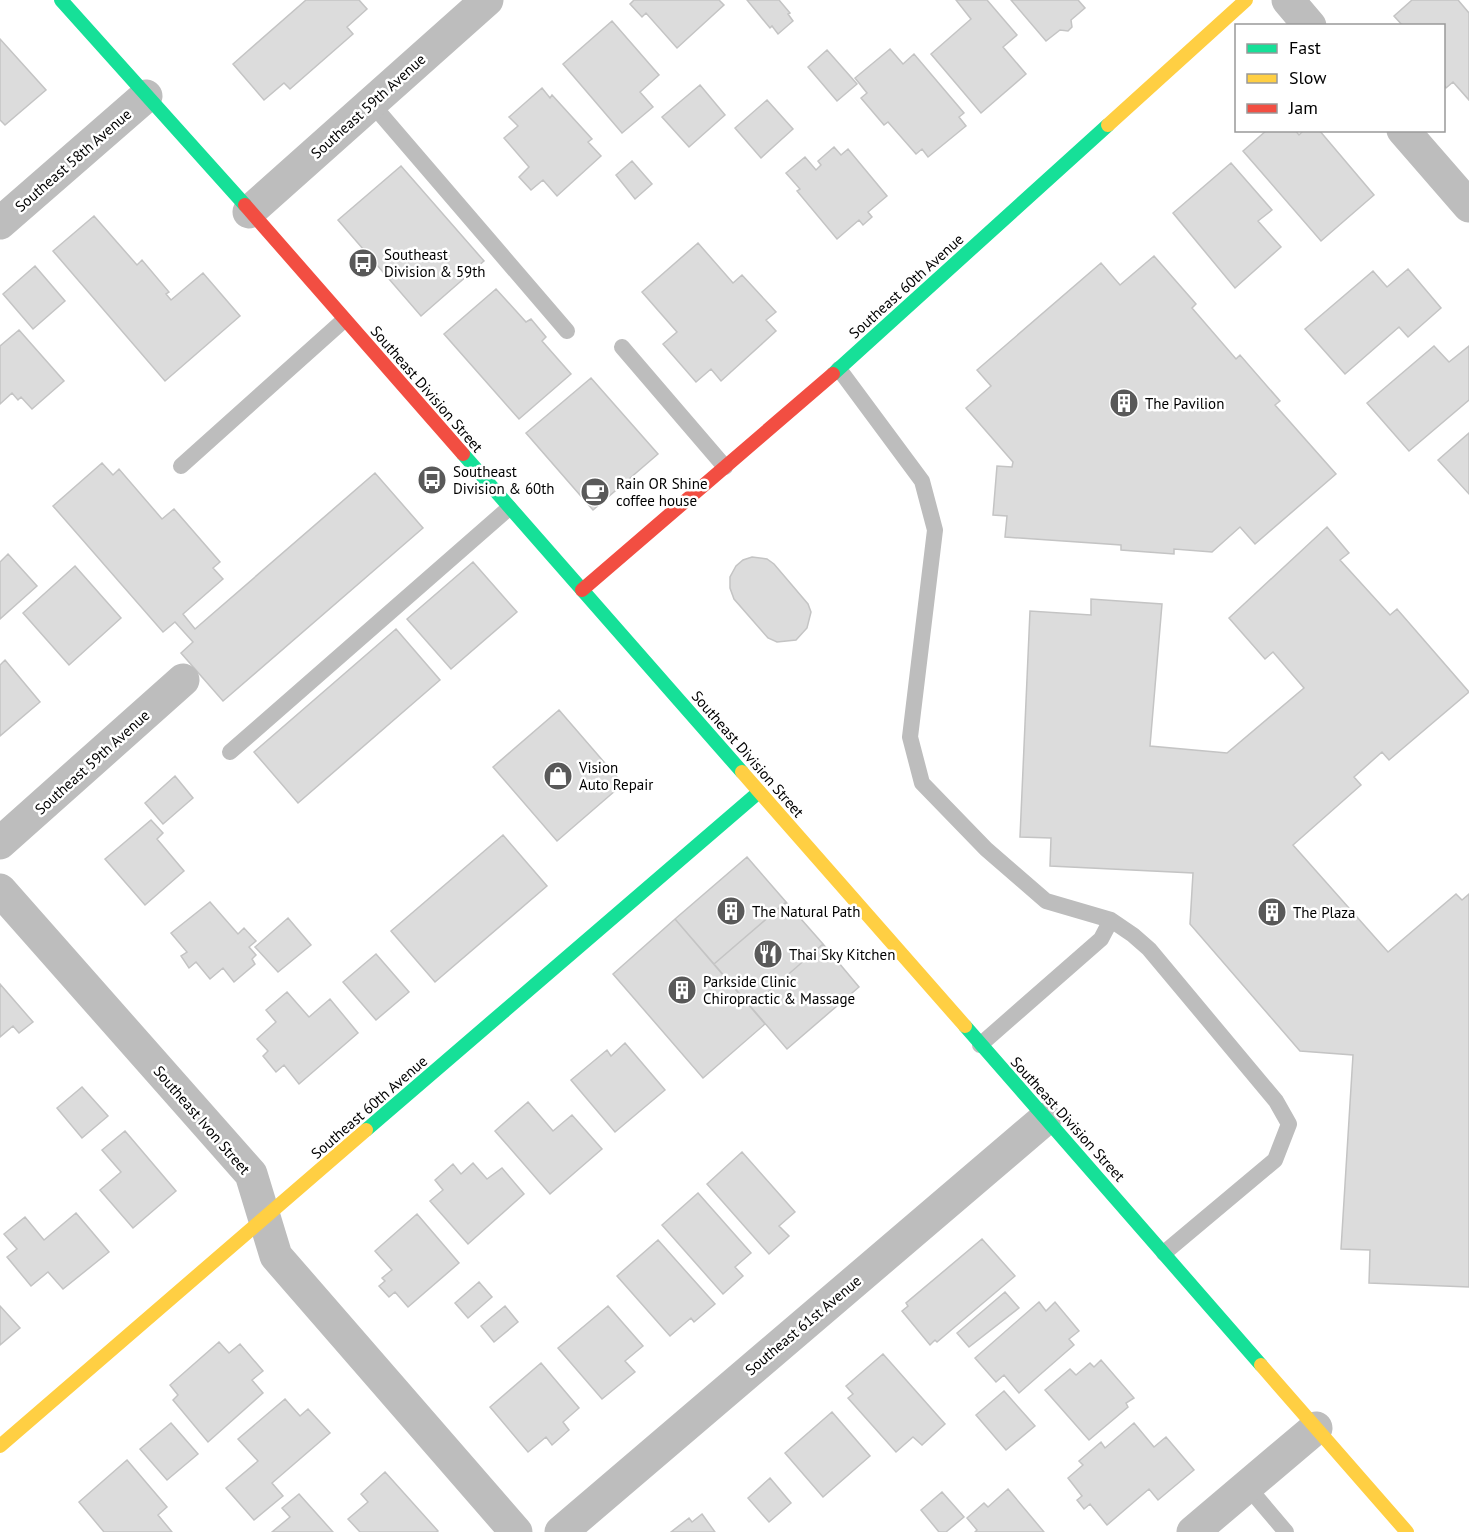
<svg xmlns="http://www.w3.org/2000/svg" width="1469" height="1532" viewBox="0 0 1469 1532" font-family="'PT Sans',sans-serif">
	<style>
		.building { fill: #dcdcdc; stroke: #c4c4c4; stroke-width: 1.5 }
		.lines { fill: none; stroke-linecap: round; stroke-linejoin: round }
		.lane { stroke: #bdbdbd; stroke-width: 16 }
		.street { stroke: #bdbdbd; stroke-width: 33 }
		.fast { stroke: #16e098; stroke-width: 14 }
		.slow { stroke: #ffcf43; stroke-width: 14 }
		.jam { stroke: #f24e42; stroke-width: 14 }
		.labels { text-anchor: middle; dominant-baseline: central; stroke-width: 5; stroke-linejoin: round; paint-order: stroke }
		.street-label { font-size: 15px; fill: #000; stroke: #fff }
		.poi-label { font-size: 15px; fill: #000; stroke: #fff; text-anchor: start }
	</style>
	<rect width="100%" height="100%" fill="#fff"/>
	<path class="building" d="M306,0H359L367,9L347,27L353,34L290,89L284,83L264,100L233,64Z
		M634,0H719L724,5L677,48L646,13L642,17L630,4Z
		M747,0H779L790,13L788,14L793,21L778,34L772,26L770,28Z
		M956,0H987L1017,35L1003,47L1026,74L981,113L931,54L971,19Z
		M1011,0H1078L1085,8L1071,20L1072,27L1068,31L1060,30L1046,41Z
		M1412,0H1458L1469,13V100L1453,82L1446,88L1444,85V26H1403L1394,16Z
		M612,21L659,75L640,92L653,107L622,133L563,64Z
		M0,39L46,90L5,125L0,120Z
		M890,49L903,64L914,54L964,113L959,117L966,126L928,157L922,149L916,154L888,122L884,125L861,98L867,93L855,78Z
		M827,50L857,84L837,101L808,67Z
		M700,85L725,115L689,147L662,117Z
		M542,88L550,98L552,95L592,139L588,142L601,156L557,196L543,180L531,190L519,177L529,167L504,138L518,126L509,117Z
		M767,100L793,129L761,158L735,128Z
		M1267,130H1295L1299,135L1304,130H1319L1374,195L1321,241L1243,151Z
		M834,147L841,155L848,149L887,196L868,212L872,217L863,225L859,220L837,239L797,191L800,189L786,173L805,157L816,170L821,165L818,161Z
		M632,161L652,184L635,199L616,175Z
		M1231,163L1272,210L1258,221L1281,247L1235,288L1173,213Z
		M401,166L484,261L421,316L338,220Z
		M94,216L137,265L142,260L169,292L166,294L171,300L203,273L240,316L165,381L53,251Z
		M698,243L733,283L742,275L776,312L766,320L776,331L721,381L711,369L696,382L663,344L677,332L642,292Z
		M1154,256L1196,304L1192,308L1236,359L1240,355L1280,401L1275,405L1336,474L1255,544L1240,527L1212,552L1174,549V554L1121,550V545L1005,537L1007,516L993,515L997,466L1012,467L1013,462L966,408L991,386L977,370L1101,263L1120,285Z
		M35,266L65,301L33,329L3,294Z
		M1408,269L1441,308L1408,337L1399,327L1345,374L1305,329L1373,271L1387,287Z
		M496,289L526,322L531,319L546,337L542,341L571,374L519,419L444,334Z
		M19,330L64,381L32,409L21,397L18,400L12,393L0,404V346Z
		M1434,346L1449,362L1469,346V400L1409,451L1367,403Z
		M591,378L658,454L593,510L526,433Z
		M1469,433V494L1438,460Z
		M102,463L113,475L119,469L162,519L174,509L220,562L213,568L223,579L183,614L195,629L375,473L423,528L223,701L181,653L193,642L175,622L163,632L53,506Z
		M1327,527L1349,553L1340,560L1390,615L1397,609L1469,692L1389,760L1382,752L1354,777L1361,785L1293,845L1388,952L1456,894L1462,900L1469,894V1287L1369,1283L1370,1250L1341,1249L1353,1055L1300,1051L1190,924L1193,873L1050,866L1051,838L1020,837L1030,611L1091,615V599L1162,604L1150,746L1227,753L1304,688L1273,652L1265,659L1229,618Z
		M8,554L37,586L0,619V562Z
		M752,557L767,559L774,564L808,604L811,612L807,628L796,640L777,642L768,638L734,599L730,588V577L736,566L743,560Z
		M473,562L517,612L451,669L407,619Z
		M75,566L121,618L69,665L23,613Z
		M396,629L440,680L298,803L254,752Z
		M5,660L40,702L0,736V665Z
		M559,710L623,784L557,841L493,767Z
		M175,776L193,798L163,824L145,803Z
		M151,820L163,833L157,839L184,871L145,905L105,859Z
		M503,835L547,886L435,982L391,931Z
		M747,857L786,902L714,964L675,919Z
		M210,902L238,934L244,928L256,941L249,947L256,955L252,959L255,964L234,982L223,968L210,979L196,962L189,968L181,956L187,952L171,933Z
		M786,902L823,944L751,1007L714,964Z
		M288,918L311,945L278,972L255,947Z
		M675,919L765,1024L703,1078L613,974Z
		M823,944L859,987L787,1049L751,1007Z
		M376,954L409,992L376,1020L343,982Z
		M0,984L33,1022L19,1033L13,1026L0,1037Z
		M287,992L309,1017L330,999L358,1033L299,1084L284,1065L276,1072L263,1056L268,1051L257,1039L276,1022L266,1010Z
		M625,1043L665,1090L615,1132L571,1080L607,1050L611,1056Z
		M82,1087L108,1116L82,1138L57,1108Z
		M528,1102L553,1131L572,1115L602,1149L550,1194L495,1131Z
		M125,1131L176,1191L133,1228L100,1190L121,1172L102,1150Z
		M742,1152L795,1212L779,1226L789,1236L769,1254L707,1184Z
		M473,1163L487,1179L502,1168L524,1194L468,1244L430,1201L443,1190L435,1180L453,1164L461,1174Z
		M698,1193L751,1253L735,1267L743,1276L723,1294L662,1225Z
		M76,1213L109,1252L63,1289L48,1272L31,1286L7,1257L17,1249L4,1234L25,1217L44,1240Z
		M417,1214L459,1263L408,1307L395,1292L389,1297L379,1286L385,1281L382,1278L392,1270L375,1251Z
		M982,1239L1015,1276L937,1342L935,1340L930,1345L902,1311L908,1306L906,1303Z
		M658,1240L715,1304L694,1322L691,1318L670,1336L617,1276Z
		M479,1282L492,1297L468,1318L455,1303Z
		M1005,1292L1019,1308L969,1347L957,1333Z
		M1039,1302L1046,1311L1055,1302L1079,1331L1069,1339L1074,1345L1019,1393L1004,1375L996,1382L975,1358Z
		M0,1306L20,1328L0,1345Z
		M505,1306L518,1322L494,1342L481,1326Z
		M608,1306L643,1346L625,1361L635,1372L602,1399L558,1348Z
		M219,1342L229,1353L240,1344L263,1371L252,1380L263,1393L208,1442L173,1400L178,1395L170,1385Z
		M883,1354L945,1424L922,1445L913,1437L896,1452L848,1398L853,1394L846,1386Z
		M1101,1360L1134,1398L1126,1403L1128,1407L1089,1440L1045,1390L1070,1369L1076,1375L1090,1363L1094,1367Z
		M541,1363L579,1408L563,1422L569,1430L552,1445L546,1437L528,1452L490,1407Z
		M1004,1391L1035,1426L1006,1450L976,1415Z
		M285,1399L300,1416L308,1409L330,1433L272,1483L283,1496L254,1520L226,1488L258,1461L238,1439Z
		M832,1412L870,1456L823,1497L785,1453Z
		M171,1423L198,1454L167,1480L140,1449Z
		M1134,1423L1154,1447L1166,1437L1194,1470L1158,1500L1149,1489L1107,1525L1090,1504L1084,1509L1077,1500L1082,1496L1068,1478L1083,1465L1079,1461L1101,1442L1105,1448Z
		M127,1460L167,1507L158,1515L172,1532H104L79,1502Z
		M385,1472L438,1531L436,1532H360L348,1519L368,1502L361,1494Z
		M770,1478L791,1503L769,1522L748,1498Z
		M1008,1489L1044,1532H975L977,1530L967,1518L984,1503L988,1507Z
		M942,1492L964,1517L946,1532H939L921,1510Z
		M299,1494L333,1532H272L290,1517L282,1508Z
		M702,1514L715,1532H671L689,1518L692,1522Z"/>
	<g class="lines">
		<path class="lane" d="M372,104L567,331
			M622,347L725,467
			M839,369L922,481L935,530L910,737L922,783L986,849L1046,901L1111,920L1133,935L1149,949L1276,1101L1289,1124L1275,1160L1164,1253
			M181,466L344,320
			M230,752L509,508
			M980,1045L1101,939L1111,920
			M1247,1486L1286,1532"/>
		<path class="street" d="M1288,0L1310,26
			M1403,130L1469,206
			M249,212L487,0
			M0,223L146,96
			M0,843L183,680
			M0,890L251,1174L276,1256L516,1532
			M561,1532L1045,1119
			M1193,1532L1316,1428"/>
		<path class="fast" d="M61,0L245,205
			M833,374L1108,125
			M463,454L742,772
			M965,1026L1261,1365
			M366,1130L759,792"/>
		<path class="slow" d="M1108,125L1246,0
			M742,772L965,1026
			M1261,1365L1407,1532
			M0,1446L366,1130"/>
		<path class="jam" d="M245,205L463,454
			M582,590L833,374"/>
	</g>
	<defs>
		<g id="bus-disc" transform="scale(1.5)"><circle r="9.5" fill="#595959" stroke="#fff"/><path d="M-5-6H5V4H4V6H2V4H-2V6H-4V4H-5ZM-3.5-4V0h7V-4ZM-3.5 1.2v1.5H-2V1.2ZM2 1.2v1.5H3.5V1.2Z" fill="#fff"/></g>
		<g id="building-disc" transform="scale(1.5)"><circle r="9.5" fill="#595959" stroke="#fff"/><path d="M-4-6H4V6H1V3H-1V6H-4ZM-2.5-4.3h1.7v1.8h-1.7ZM.8-4.3h1.7v1.8H.8ZM-2.5-1h1.7V.8h-1.7ZM.8-1h1.7V.8H.8Z" fill="#fff"/></g>
		<g id="cafe-disc" transform="scale(1.5)"><circle r="9.5" fill="#595959" stroke="#fff"/><path d="M-5.5-4.5H6V0H3Q3 3.5 0 3.5H-2.5Q-5.5 3.5-5.5 0ZM3-3.2v2h1.7v-2ZM-6 4.5H4V6H-6Z" fill="#fff"/></g>
		<g id="shop-disc" transform="scale(1.5)"><circle r="9.5" fill="#595959" stroke="#fff"/><path d="M-5-2.5h2.3a2.7 3.5 0 0 1 5.4 0H5L5.5 6h-11ZM-1.5-2.5h3a1.5 2.3 0 0 0-3 0Z" fill="#fff"/></g>
		<g id="restaurant-disc" transform="scale(1.5)"><circle r="9.5" fill="#595959" stroke="#fff"/><path d="M-5-6h1v4h1v-4h1v4h1v-4h1v5L-1.5 .5V6h-2V.5L-5-1ZM5-6V6H3V1.5H1.5Q1.5-4 5-6Z" fill="#fff"/></g>
	</defs>
	<g fill-rule="evenodd">
		<use href="#bus-disc" x="363" y="263"/>
		<use href="#building-disc" x="1124" y="403"/>
		<use href="#bus-disc" x="432" y="480"/>
		<use href="#cafe-disc" x="595" y="492"/>
		<use href="#shop-disc" x="558" y="776"/>
		<use href="#building-disc" x="731" y="911"/>
		<use href="#building-disc" x="1272" y="912"/>
		<use href="#restaurant-disc" x="768" y="954"/>
		<use href="#building-disc" x="682" y="990"/>
	</g>
	<g class="labels">
		<g class="street-label">
			<text transform="translate(368 106) rotate(-42)">Southeast 59th Avenue</text>
			<text transform="translate(73 160) rotate(-41)">Southeast 58th Avenue</text>
			<text transform="translate(906 286) rotate(-42)">Southeast 60th Avenue</text>
			<text transform="translate(427 389) rotate(49)">Southeast Division Street</text>
			<text transform="translate(748 754) rotate(49)">Southeast Division Street</text>
			<text transform="translate(92 762) rotate(-42)">Southeast 59th Avenue</text>
			<text transform="translate(369 1107) rotate(-41)">Southeast 60th Avenue</text>
			<text transform="translate(1068 1119) rotate(48)">Southeast Division Street</text>
			<text transform="translate(202 1120) rotate(49)">Southeast Ivon Street</text>
			<text transform="translate(803 1325) rotate(-40)">Southeast 61st Avenue</text>
		</g>
		<g class="poi-label">
			<text x="384" y="254">Southeast<tspan x="384" dy="17">Division &amp; 59th</tspan></text>
			<text x="1145" y="403">The Pavilion</text>
			<text x="453" y="471">Southeast<tspan x="453" dy="17">Division &amp; 60th</tspan></text>
			<text x="616" y="483">Rain OR Shine<tspan x="616" dy="17">coffee house</tspan></text>
			<text x="579" y="767">Vision<tspan x="579" dy="17">Auto Repair</tspan></text>
			<text x="752" y="911">The Natural Path</text>
			<text x="1293" y="912">The Plaza</text>
			<text x="789" y="954">Thai Sky Kitchen</text>
			<text x="703" y="981">Parkside Clinic<tspan x="703" dy="17">Chiropractic &amp; Massage</tspan></text>
		</g>
	</g>
	<rect x="1235" y="24" width="210" height="108" fill="#ffffff" stroke="#999999" stroke-width="1.5"/>
	<rect x="1247" y="44" width="30" height="9" fill="#16e098" stroke="#999999" stroke-width="1.5"/>
	<text x="1289" y="54" font-size="18" fill="#000000">Fast</text>
	<rect x="1247" y="74" width="30" height="9" fill="#ffcf43" stroke="#999999" stroke-width="1.5"/>
	<text x="1289" y="84" font-size="18" fill="#000000">Slow</text>
	<rect x="1247" y="104" width="30" height="9" fill="#f24e42" stroke="#999999" stroke-width="1.5"/>
	<text x="1289" y="114" font-size="18" fill="#000000">Jam</text>
</svg>
